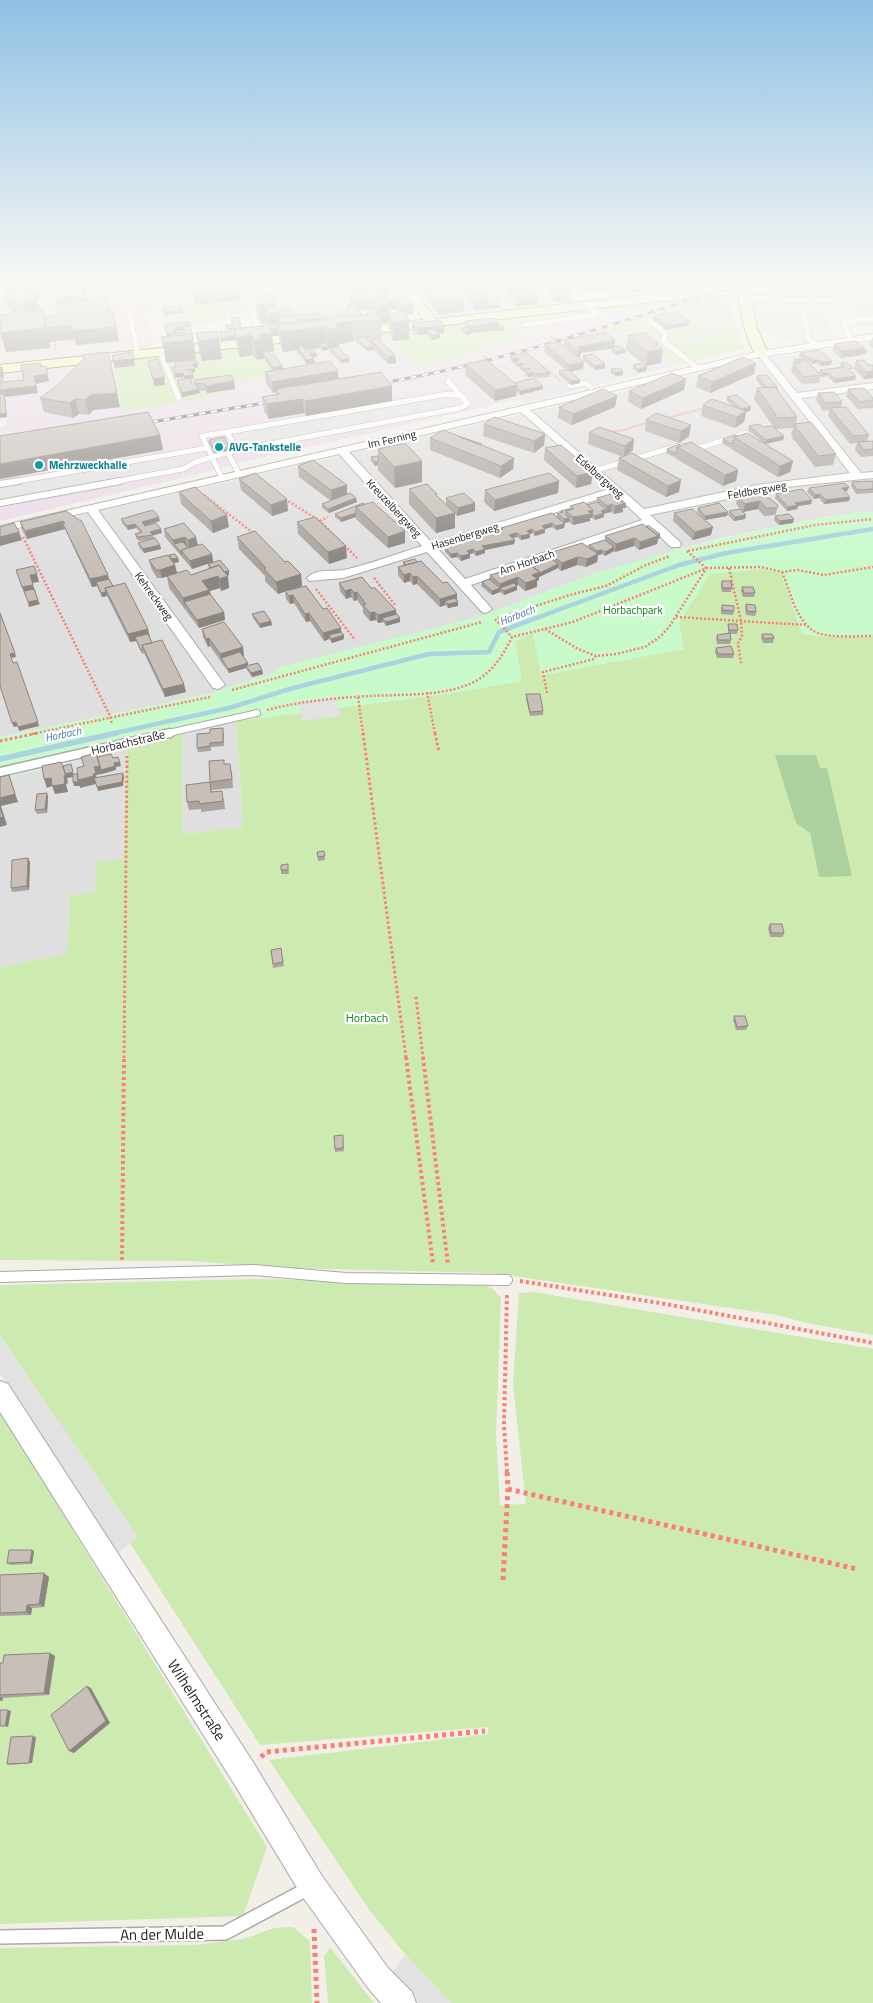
<svg xmlns="http://www.w3.org/2000/svg" width="873" height="2003" viewBox="0 0 873 2003" font-family="'Titillium Web',sans-serif">
	<style>
		.residential { fill: #e0dfdf }
		.commercial { fill: #f2dad9 }
		.industrial { fill: #ebdbe8 }
		.grass { fill: #cdebb0; fill-rule: evenodd }
		.forest { fill: #add19e }
		.park { fill: #c8facc }
		.parking { fill: #e2e2e2 }
		.lines { fill: none; stroke-linecap: round; stroke-linejoin: round }
		.stream-far1 { stroke: #aad3df; stroke-width: 4.5 }
		.stream { stroke: #aad3df; stroke-width: 5.5 }
		.lane-far4-casing { stroke: #a9a9a9; stroke-width: 6 }
		.lane-far3-casing { stroke: #a9a9a9; stroke-width: 8 }
		.lane-far2-casing { stroke: #a9a9a9; stroke-width: 11 }
		.lane-far1-casing { stroke: #a9a9a9; stroke-width: 12 }
		.lane-casing { stroke: #a9a9a9; stroke-width: 16 }
		.street-casing { stroke: #a9a9a9; stroke-width: 2 }
		.secondary-casing { stroke: #707d05; stroke-width: 2 }
		.path-far4 { stroke: #fa8072; stroke-width: 2; stroke-dasharray: 1 1; stroke-linecap: butt }
		.path-far3 { stroke: #fa8072; stroke-width: 2.5; stroke-dasharray: 2 2; stroke-linecap: butt }
		.path-far2 { stroke: #fa8072; stroke-width: 3; stroke-dasharray: 2.5 2.5; stroke-linecap: butt }
		.path-far1 { stroke: #fa8072; stroke-width: 4; stroke-dasharray: 3 3; stroke-linecap: butt }
		.path { stroke: #fa8072; stroke-width: 5; stroke-dasharray: 4 4; stroke-linecap: butt }
		.lane-far4 { stroke: #fff; stroke-width: 5 }
		.lane-far3 { stroke: #fff; stroke-width: 6 }
		.lane-far2 { stroke: #fff; stroke-width: 8 }
		.lane-far1 { stroke: #fff; stroke-width: 10 }
		.lane { stroke: #fff; stroke-width: 13 }
		.street { fill: #fff; fill-rule: evenodd }
		.secondary { fill: #f7fabf; fill-rule: evenodd }
		.rail-casing { stroke: #707070; stroke-width: 3 }
		.rail { stroke: #fff; stroke-width: 2; stroke-dasharray: 6; stroke-linecap: butt }
		.wall { fill: #aba49e; fill-rule: evenodd }
		.shaded-wall { fill: #8b8681; fill-rule: evenodd }
		.building { fill: #c7bfb8; stroke: #8b8681 }
		.culture-dot { fill: #0f9aa8; stroke: #fff; stroke-width: 2 }
		.labels { text-anchor: middle; dominant-baseline: central; stroke-width: 4.5; stroke-linejoin: round; paint-order: stroke }
		.far-street-label { font-size: 11px; fill: #222; stroke: #fff }
		.far-culture-label { font-size: 11px; font-weight: bold; fill: #0d838f; stroke: #fff; text-anchor: start }
		.far-park-label { font-size: 11px; fill: #0c8416; stroke: #fff }
		.far-water-label { font-size: 11px; font-style: italic; fill: #4a7aab; stroke: #fff }
		.street-label { font-size: 12px; fill: #222; stroke: #fff }
		.park-label { font-size: 12px; fill: #0c8416; stroke: #fff }
		.near-street-label { font-size: 15px; fill: #222; stroke: #fff }
	</style>
	<rect width="100%" height="100%" fill="#f2efe9"/>
	<path class="residential" d="M0,284H49L52,290L59,327L0,333Z
		M423,284H561L578,303L447,317L437,315L415,285Z
		M379,331L419,367L342,379L292,378L277,356L272,343Z
		M600,333L637,338L674,366L525,403L483,367L586,335Z
		M873,342V512L825,517L721,538L596,573L479,617L280,667L271,674L205,695L0,737V534L754,361Z
		M236,721L243,827L183,834L182,734Z
		M127,749L123,859L95,893L70,895L67,954L0,967V779Z"/>
	<path class="commercial" d="M49,284H94L146,312L155,349L0,365V333L59,327L52,290Z"/>
	<path class="industrial" d="M94,284H372L298,294L294,290L245,300L146,312Z
		M730,296L736,326L743,350L674,366L637,338L600,333L586,335L483,367L520,399L242,462L211,471L0,521V427L7,424L4,375L113,362L121,407L237,389L234,383L335,370L342,379L419,367L466,356L584,317L593,321L663,301Z"/>
	<path class="grass" d="M346,288L351,296L362,298L337,302L348,318L332,320L330,315L295,318L290,307L280,308L278,303L247,307L249,313L227,316L228,321L162,327L160,317L185,314L183,308L244,301L293,291L297,294Z
		M728,295L734,325L745,349L692,361L666,340C685,340 703,343 718,330C720,306 682,312 672,305L696,298Z
		M663,301L614,315L608,311L600,313L598,309Z
		M665,309C682,309 702,310 713,325C705,341 682,339 667,338L672,331L693,327L676,315L646,320L662,333L660,336L595,330Z
		M511,319L522,338L466,356L419,367L379,331Z
		M639,336L659,339L686,362L672,364L637,338Z
		M272,343L277,356L292,378L276,377L234,383L237,389L187,401L124,411L121,407L113,362Z
		M761,569L781,573L802,633L814,636L873,637V1335L807,1323L777,1315L492,1273L286,1268L190,1261L0,1260V967L67,954L70,895L95,893L96,862L123,859L127,749L182,734L183,834L243,827L236,721L453,693L521,680L515,642L533,633L542,675L683,649L679,622L709,574ZM776,755L820,768L819,877L810,833L796,823Z
		M256,1279L483,1284L493,1289L501,1298L496,1432L500,1505L526,1504L513,1384L519,1293L534,1292L873,1349V2003H451L405,1954L370,1911L269,1760L488,1734V1727L260,1745L130,1543L138,1537L0,1336V1285Z
		M0,1411L267,1847L243,1916L0,1924Z
		M293,1927L310,1941L312,2003H0V1948L195,1945L243,1939L274,1928Z
		M330,1947L374,2003H328L324,1956Z"/>
	<path class="forest" d="M775,755H816L820,768H827L852,876L819,877L810,833L796,823Z"/>
	<path class="park" d="M864,511L873,512V637L814,636L802,633L781,573L761,569L710,574L679,622L684,649L541,675L533,633L515,642L522,681L453,693L236,721L0,779V737L205,695L271,674L280,667L479,617L596,573L676,550L778,526Z"/>
	<path class="parking" d="M748,294L873,295V327L860,329L849,307L819,306L832,334L826,341L797,345L791,340L770,334L759,335L756,329Z
		M598,309L600,313L607,317L593,321L584,317L531,335L526,333L519,334L511,321Z
		M144,311L152,346L143,347L135,312Z
		M126,324L130,340L123,341L127,352L0,365V354L121,342L118,325Z
		M431,400L457,407L258,444L235,434Z
		M191,453L174,467L0,498V491L9,486Z
		M337,698L340,716L302,721L299,702Z
		M0,1336L138,1537L118,1553L0,1374Z
		M405,1954L451,2003H414L390,1977Z"/>
	<g class="lines">
		<path class="stream-far1" d="M111,734L229,708L293,688L429,654L489,652L499,632L679,565L726,553L873,529"/>
		<path class="stream" d="M0,759L116,733"/>
		<g class="lane-far4-casing">
			<path id="lane-far4" d="M404,286L417,284
				M687,292L713,284
				M745,298L873,302
				M835,302L851,340
				M128,308L138,355
				M804,313L808,338L816,345
				M649,320L665,333L663,341L698,368
				M843,321L873,319
				M524,325L595,315L590,306
				M260,337L253,314L268,312
				M161,353L179,399
				M569,386L585,383L591,387
				M227,432L442,395L451,394L463,397
				M227,432L237,450L212,457L202,436Z
				M237,450L460,408L468,404L448,381
				M229,455L239,474
				M212,457L222,478
				M593,471L678,446L702,447L747,433
				M12,482L207,448
				M113,482L183,469L196,462L212,457"/>
		</g>
		<g class="lane-far3-casing">
			<path id="lane-far3" d="M0,484L19,481
				M0,503L120,481
				M164,734L257,713"/>
		</g>
		<g class="lane-far2-casing">
			<path id="lane-far2" d="M0,772L170,733"/>
		</g>
		<g class="lane-far1-casing">
			<path id="lane-far1" d="M0,1277L254,1270L346,1278L507,1280"/>
		</g>
		<g class="lane-casing">
			<path id="lane" d="M0,1937L225,1933L311,1887"/>
		</g>
		<g class="street-casing">
			<path id="street" d="M0,296L4,299L3,302L0,303Z
				M873,334V340L767,356L797,393L873,383V389L801,398L861,473L873,472V478L786,487L650,515L679,541L681,544L679,547H671L648,525L471,585L492,609L486,613L482,612L427,552L343,578L309,581L307,578C316,568 332,572 344,570C370,564 396,554 422,546L339,454L98,510L225,685L218,689L213,688L88,512L0,532V526L761,351ZM759,357L850,473L757,485L644,509L530,410ZM521,412L609,489L432,543L349,452ZM615,494L642,520L465,579L438,549Z
				M0,1381L8,1384L253,1762L322,1876L388,1968L412,1992L416,2003H381L368,1988L302,1896L233,1782L0,1412Z"/>
		</g>
		<g class="secondary-casing">
			<path id="secondary" d="M397,284H409L436,319L696,289L743,286L873,285V293H750L757,329L767,350L766,357L761,358C748,355 740,307 738,294L696,297L350,336L346,335L344,332L350,328L424,320Z
				M312,332L316,333L318,336L316,339L0,373V365Z"/>
		</g>
		<path class="path-far4" d="M86,284L88,288
			M34,291L58,287
			M89,301L105,296
			M531,337L539,341
			M551,337L560,341
			M55,342V350
			M525,352L560,380
			M484,356L491,362
			M668,418L705,408
			M609,432L624,430L649,422"/>
		<path class="path-far3" d="M204,495L256,535
			M285,499L320,521L357,558
			M320,521L328,517
			M23,537L110,716L112,724
			M687,551L706,568
			M688,551L815,525L873,519
			M729,568L741,621L742,636L738,643L741,663
			M782,572C790,591 795,617 812,630C824,639 858,636 873,636
			M374,578L395,605
			M316,589L355,640
			M676,617L806,625
			M498,618L573,594L606,586L646,565L670,556
			M495,619L512,637
			M545,629L578,649L596,656L616,654L645,647L661,636L669,627L706,569
			M232,690L482,622
			M427,692L435,734
			M547,693L543,672L594,659L596,656
			M358,697L363,734
			M267,710C301,701 335,698 370,696C403,694 445,697 476,681C493,671 504,654 512,637L573,622L707,568L761,567L782,572L798,570L824,575L873,567
			M32,734L210,697"/>
		<path class="path-far2" d="M363,733L406,1058
			M435,733L439,752
			M0,741L38,733
			M416,997L423,1058
			M124,1058L127,756"/>
		<path class="path-far1" d="M406,1057L433,1264
			M423,1057L448,1265
			M122,1260L124,1057
			M520,1281L660,1303L873,1343
			M507,1472L504,1425L507,1294"/>
		<path class="path" d="M508,1489L857,1569
			M503,1580L508,1489L507,1471
			M261,1757L266,1752L485,1731
			M314,1929L317,2003"/>
		<use href="#lane-far4" class="lane-far4"/>
		<use href="#lane-far3" class="lane-far3"/>
		<use href="#lane-far2" class="lane-far2"/>
		<use href="#lane-far1" class="lane-far1"/>
		<use href="#lane" class="lane"/>
		<use href="#street" class="street"/>
		<use href="#secondary" class="secondary"/>
		<g class="rail-casing">
			<path id="rail" d="M375,384C500,364 620,321 741,284
				M140,424L276,401"/>
		</g>
		<use href="#rail" class="rail"/>
	</g>
	<path class="wall" d="M9,284H37L41,299L37,300L40,310L45,317L58,314L55,284L50,285V284H84L88,301L110,310L119,341L76,345L75,339L49,342L50,348L6,352L11,314L10,309L8,308L3,289L10,285Z
		M189,284L240,290L241,300L194,305L190,293Z
		M306,284H344L313,291L306,289Z
		M378,284H396L397,291L386,292L387,300L392,299V296L404,295L413,314L406,315L409,320V339L393,341L389,333V322L381,323L382,341H380L395,355L396,363L388,364L374,350L367,351L356,342V341L339,344V347L349,362L341,363L330,352V349H328V350L322,351L321,348L306,349L316,353L317,357H313L315,363L306,364L303,358L297,354V350L283,352L280,344L279,336H272L274,351L268,353L282,366L283,369L339,379L392,401L306,416L304,413L269,419L264,411L262,397L276,395V392L273,393L266,383L265,372L272,370L264,358L257,360L253,355L240,357L237,348L236,340L221,341L219,332L228,331L226,325H232L231,318L241,328L268,325V323L261,324L257,315L255,296L276,306L278,309L294,316L300,322L323,316L329,319L337,318L336,310L347,309V305L352,304L349,300V293H351L348,289V286L369,291L380,289L379,287ZM375,309L366,310L367,314L362,315L359,310ZM396,309L398,312L390,314V310Z
		M416,284H452L453,289L448,290L455,298L464,302L463,312L456,313L455,312L438,315L424,296L423,291H420L416,286Z
		M465,284H483L488,292L487,298L490,301L500,305V308L474,311L465,294Z
		M512,284H528L529,292L538,304L516,307L511,301L512,298H509L507,296L508,289L512,288Z
		M548,284H571L570,301L555,302L547,294Z
		M573,284H657L641,286L643,288L642,291L628,293L623,288L581,293Z
		M791,284H818L791,285Z
		M654,316L689,325L666,330L653,320Z
		M465,321L498,323V324L504,327V331H499L498,330L470,333V335H465L462,331V328L465,327Z
		M189,322L194,345H193L196,359L166,363L161,337L167,336ZM177,331H184V332L176,333Z
		M412,323L444,333H439L440,338L432,340L427,335H415L412,330Z
		M196,333L219,339L222,359L202,361L199,353Z
		M628,336L657,345L661,363L646,366L626,350Z
		M872,338H873V348L869,345Z
		M564,340H615V347L625,350V353L616,355L611,351L612,348L581,353L580,357H578L583,369L571,372L580,380V383L571,385L559,375V371L566,370L544,352L545,344L564,345Z
		M834,344L861,345L866,354H862V355L840,358L833,351Z
		M527,353L550,373V377L535,378L533,376L528,377L525,374V372H523L520,369V367H518L515,365V362L513,363L510,360V356Z
		M800,353L832,361L831,365L820,366L817,363L812,364L807,361L819,373L820,370L840,367L841,363L851,372L855,380L834,383L827,376L822,377L821,376L819,383L802,384L791,371L794,359H803L799,357Z
		M583,356L605,368L595,370L583,360Z
		M856,361L869,365H873V378L864,379L854,369Z
		M175,362L198,364V367L194,368L195,372L192,373L193,379H190L192,384H195L194,380L235,389L207,393L206,391H199L200,393L182,397L177,380L185,379L184,377L175,378L172,367H176Z
		M466,364L514,383L543,389L520,395L517,392L516,396L495,401L465,375Z
		M633,365L647,367L646,371L638,373L633,369Z
		M611,369L623,375L615,376L611,373Z
		M754,374L710,393L696,387L698,376Z
		M757,376L778,388V391L797,417L796,424L836,454L833,465L815,467L796,442L792,439L793,437L791,435L793,428L776,429L784,436L783,440L765,444L748,430L749,426L775,429L754,399L757,388H763L756,380Z
		M58,385L120,407L93,410L89,415L79,414L73,418L44,412L40,398Z
		M848,389L873,398V408L858,409L846,396Z
		M684,390L641,409L628,402L629,391Z
		M818,393L842,402L841,407L869,435L867,441H873V456L861,457L855,450L857,443L850,444L828,416L829,410L823,411L816,400Z
		M617,396L615,407L572,425L558,418L559,407Z
		M727,397L751,407L750,411L746,412L744,422L735,428L701,416L703,405L734,407L727,401Z
		M656,413L689,436L679,443L645,431L646,420Z
		M484,424L545,434L544,445L534,453L483,436Z
		M599,427L633,450L626,455L679,492L666,497L617,470L619,458L623,457L588,444L589,433Z
		M735,435L793,461L790,472L778,477L731,449L732,447L730,448L722,443L723,439Z
		M430,438L482,445L514,458L513,469L500,478L430,450Z
		M209,440L229,451L214,453L209,443Z
		M679,444L738,470L736,481L723,486L675,458L676,456L674,457L666,453L667,449Z
		M545,448L593,472L591,484L576,488L544,460Z
		M378,449L422,482L395,488L378,470V465L375,466L371,461V457L378,456Z
		M298,466L347,485V494L356,498L357,502L329,513L322,508V504L331,501L299,477Z
		M239,479L288,511L272,516L241,490Z
		M559,481L558,493L494,511L484,502L485,490Z
		M873,481V493L856,494L851,486L852,482Z
		M849,487L847,491L845,492L850,497L849,501L824,504L819,498L814,499L807,492L809,488Z
		M409,489L437,496L446,505V498L475,503V511L457,516L455,514V528L436,533L409,504Z
		M179,492L229,527L213,533L181,504Z
		M776,494L812,500L811,504L798,506L797,509L787,511L775,498Z
		M737,497L778,505L776,513L775,515L764,516L758,509L743,512L736,504Z
		M597,498L626,504V508H623V512L614,514L611,512L604,514V517L595,520L592,518H590V521L573,525L569,522L564,523V528L556,530L552,527L545,529V533L535,536L532,533L530,534V538L521,540L517,537L513,538L515,540L514,544L485,550V553L476,556L473,553L470,554V558L461,561L457,557L451,558L445,552V548L501,530V528L557,517V514L560,513L561,511L570,510V506L587,505L597,502Z
		M363,503L405,531V543L388,548L356,519V517L341,522L335,517V514Z
		M698,508L728,512L727,516L705,520L697,512Z
		M66,511L109,579L113,586L150,637L152,643L186,692L165,697L144,653L142,654L136,641L130,642L107,596L102,597L97,586L92,587L65,529L27,539L22,530L20,522Z
		M729,511L746,515L745,519L734,521L728,515Z
		M674,513L711,535L693,540L673,521Z
		M775,516L793,523L779,525L774,520Z
		M121,519L160,521L145,525L161,529L162,533L153,535L154,539L160,545L161,549L144,553L139,547L138,543L150,540L139,541L136,538L135,534L140,532L136,528L128,530L122,523Z
		M297,522L347,558L329,564L298,534Z
		M184,523L198,545L212,554L213,562L192,569L165,537L164,529Z
		M646,527L660,534V538L658,539L657,544L639,550L634,546L615,552L614,551L605,556L602,554L598,555L597,562L586,567L577,565L561,571L558,568L539,577V580L537,581V587L525,591L518,585L517,586V590L504,595L500,592L492,595L481,586L482,582L489,579L490,575L533,567L536,566V562L549,557V553L588,548L589,545L605,540V536Z
		M237,537L285,562L301,574L302,586L291,590L323,609L341,628V632L344,639L332,643L329,639L324,641L310,621L306,622L294,603L290,604L286,599L285,591L278,594L265,581V576L239,549Z
		M178,558L179,562L174,563L177,573L162,578H157L151,568L149,560Z
		M403,562H417L457,600L458,602V606L448,608L445,605L440,607L417,584L413,585L410,581L404,583L398,575V567L403,566Z
		M208,564L229,571V575H227L229,588L221,591L220,588L210,591V594L224,612L225,620L199,628L169,588L167,576L191,575L209,569Z
		M722,581L732,588L731,592H722L721,585Z
		M339,583L371,588L396,614L400,618V622L386,626L383,622L378,623L376,620L370,621L363,613V608L357,600L354,601L351,597L346,599L340,591Z
		M742,587L755,593L754,597H743L741,591Z
		M746,604L756,612L755,616L746,615L745,608Z
		M722,605L734,611L733,615L721,614V609Z
		M252,614L271,621L272,625L260,628L253,618Z
		M728,624L738,630L737,634H730L731,640L730,644H717L716,639L717,635L728,633Z
		M202,629L244,656H243L248,666L262,670L263,674L252,677L247,670L246,668L229,673L210,646L208,647L203,637Z
		M762,634L774,638L773,643H763L761,638Z
		M716,648L734,654L733,658H717L715,652Z
		M526,694L543,711V715L530,716L526,699Z
		M224,732V746L211,747V751L198,752L197,748Z
		M225,764L232,772L233,788L212,790V792L224,799L225,809L201,812V809L189,810L187,802L210,782Z
		M47,793L48,797L47,813L37,814L35,810Z
		M324,851L325,860L318,861L317,852Z
		M30,862L29,890L12,892L11,888Z
		M288,868L289,874H281V870Z
		M770,924L784,933L783,937H770L768,928Z
		M281,948L284,966L273,968L271,950Z
		M734,1016L748,1026L746,1030H736L733,1020Z
		M343,1135L344,1151L335,1152L334,1136Z
		M32,1550L34,1551L32,1564L10,1565L7,1563Z
		M0,1575L49,1577L44,1607L32,1608L31,1615L0,1616Z
		M50,1653L55,1656L49,1695L3,1698L2,1701H0V1663Z
		M36,1737L32,1763L10,1765L7,1764Z"/>
	<path class="shaded-wall" d="M25,284H37L41,299L37,300L40,310L29,322L24,303Z
		M81,284H84L88,304L61,317L56,298Z
		M312,284H344L313,291Z
		M396,284L397,291L383,293L382,286Z
		M420,284H423V291H420Z
		M556,284H571L570,301L555,302Z
		M599,284H624L623,288L581,293L582,286Z
		M638,284H657L637,287Z
		M453,286V289L444,290V287Z
		M530,286L529,305L516,307L517,288Z
		M643,288L642,291L628,293L629,290Z
		M240,290L241,300L194,305L193,294Z
		M488,291V296H487V306L500,305V308L474,311L475,292Z
		M509,291H512V298H509Z
		M381,294H387V301L396,302V309L390,310V316L388,314L389,322L381,323V321H380V304Z
		M539,294L538,304L529,305V295Z
		M273,298H275L277,312H279L280,328L336,324L352,321L353,341L339,344V348L328,349V350L322,351V347L320,344L321,348L300,350L298,346L299,350L283,352L281,332L278,324L279,336H272L274,351L264,354V359L257,360L254,340L259,335L270,329L268,313L266,307L268,323L261,324L259,305ZM325,327L326,330L328,347H327Z
		M375,299V309L356,310L355,303Z
		M456,299V312L438,315V301Z
		M464,302L463,312L456,313V303Z
		M413,303V314L401,315L400,305Z
		M43,310L48,328L113,310L119,341L76,345L75,339L49,342L50,348L6,352L0,333Z
		M183,310L184,313L164,316V312Z
		M409,320V339L393,341V322Z
		M690,322L689,325L666,330L667,326Z
		M498,323V330L470,333V335H465V332L469,331V326Z
		M444,326V333L418,335V328Z
		M184,327V331H177L174,339L193,337L196,359L166,363L163,343L176,328Z
		M504,327V331H499V328Z
		M440,334V338L432,340V336Z
		M251,335L253,355L240,357L237,338Z
		M235,336L236,340L221,341V338Z
		M219,339L222,359L202,361L199,341Z
		M615,340V348L581,353L580,357L576,358L578,347Z
		M658,343L656,351L663,349L661,363L646,366L648,352L655,344Z
		M374,346V350L367,351V348Z
		M864,348L867,350L866,354H862V355L840,358L842,351Z
		M625,350V353L616,355L617,351Z
		M316,353L317,357L311,358L310,354Z
		M395,355L396,363L388,364V357Z
		M349,358V362L341,363V360Z
		M517,358V362L515,361V362L513,363V359Z
		M134,359L135,366L115,368L113,361Z
		M314,359L315,363L306,364L305,360Z
		M813,360H818L817,363L812,364Z
		M832,361L831,365L820,366L821,362Z
		M584,362L583,369L568,372L569,365Z
		M522,363V366L520,365V367H518V364Z
		M756,363L754,374L710,393L712,382Z
		M193,364H198V367L194,368Z
		M605,364V368L595,370V366Z
		M46,366L49,381L36,384L38,393L5,397L7,417L0,418V375L2,367L4,375L3,380L5,389L34,376Z
		M111,366L120,407L93,410L89,415L85,400Z
		M282,366L283,370L273,371V368Z
		M647,367L646,371L638,373V369Z
		M195,369V372L187,374L186,370Z
		M338,371L339,382L276,389V392L273,393L272,382Z
		M623,371V375L615,376V373Z
		M873,371V378L864,379L866,372Z
		M533,372V376L528,377V373Z
		M183,373L184,377L175,378V374Z
		M823,373H828L827,376L822,377Z
		M193,375V379L185,380L184,376Z
		M856,376L855,380L834,383L835,379Z
		M164,377L165,385L154,386L153,379Z
		M686,379L684,390L641,409L643,398Z
		M580,380V383L571,385V381Z
		M234,381L235,389L207,393L206,386Z
		M517,385L516,396L495,401V390Z
		M392,386V401L306,416L305,401Z
		M543,386V389L520,395V391Z
		M199,389L200,393L182,397V393Z
		M617,396L615,407L572,425L573,414Z
		M75,399L79,414L73,418L70,403Z
		M303,399L304,413L269,419L267,404Z
		M751,407L750,411L746,412L744,422L735,428L737,417L740,413L741,409Z
		M691,425L689,436L679,443L681,431Z
		M545,434L544,445L534,453V441Z
		M160,435L163,450L0,479V464Z
		M784,436L783,440L765,444L766,440Z
		M634,439L633,450L624,457L625,446Z
		M229,447V451L214,453V449Z
		M514,458L513,469L500,478L501,466Z
		M378,461V465L375,466V462Z
		M422,461V482L395,488L394,467Z
		M793,461L790,472L778,477L780,466Z
		M738,470L736,481L723,486L725,475Z
		M593,472L591,484L576,488L577,476Z
		M681,480L679,492L666,497L668,486Z
		M559,481L558,493L494,511L495,500Z
		M347,485V496L332,502L331,490Z
		M849,487L847,491L841,492L842,488Z
		M820,494L819,498L814,499L815,495Z
		M850,497L849,501L824,504L826,500Z
		M356,498L357,502L329,513L328,509Z
		M287,499L288,511L272,516L271,505Z
		M812,500L811,504L798,506L797,509L787,511L788,507L795,503Z
		M760,501L758,509L743,512L745,504Z
		M475,503V511L457,516L458,508Z
		M612,504L611,512L606,513L607,506Z
		M624,504H626V508H623V512L614,514L615,506Z
		M606,509V513L604,514V517L595,520V516L601,511Z
		M593,510L592,518H590V521L573,525V517Z
		M728,512L727,516L705,520V516Z
		M356,513V517L341,522V518Z
		M455,513V528L436,533V518Z
		M227,515L229,527L213,533L211,521Z
		M746,515L745,519L734,521L735,517Z
		M159,517L160,521L143,526L142,522Z
		M569,518V522L564,523V519Z
		M794,519L793,523L779,525L780,521Z
		M63,521L65,529L27,539L25,531Z
		M552,523V527L545,529V533L535,536V532L542,526Z
		M135,524L136,528L128,530L127,526Z
		M565,524L564,528L556,530V526Z
		M713,527L711,535L693,540L695,532Z
		M161,529L162,533L151,536L150,532Z
		M532,529V533L530,534V538L521,540V536L527,531Z
		M405,531V543L388,548V537Z
		M19,532L22,540L0,546V537Z
		M517,533V537L509,539V535Z
		M660,534V538L658,539L657,544L639,550L640,542Z
		M185,537L187,545L177,548L174,544L173,540Z
		M196,537L198,545L189,548L188,540Z
		M635,538L634,546L615,552L616,544Z
		M515,540L514,544L485,550V553L476,556V552L482,546Z
		M160,545L161,549L144,553L143,549Z
		M346,546L347,558L329,564L328,552Z
		M614,547V551L605,556V552Z
		M473,549V553L467,555V551Z
		M602,550V554L598,555L597,562L586,567L587,559L597,555V551Z
		M457,553V557L451,558V554Z
		M212,554L213,562L192,569L190,561Z
		M470,554V558L461,561V556Z
		M578,557L577,565L561,571L562,563Z
		M178,558L179,562L162,565L161,561Z
		M558,564V568L539,577V580L537,581V587L525,591L526,583L532,575Z
		M175,565L177,573L162,578L160,570Z
		M229,571V575L219,578L218,576L220,588L210,591L212,602H184L185,610L183,598L202,581L216,574Z
		M410,573V581L404,583V575Z
		M37,574L39,582L32,583L30,575Z
		M301,574L302,586L278,594L276,582Z
		M108,575L110,583L96,582L97,586L92,587L90,579Z
		M228,576L229,588L221,591L219,579Z
		M417,576V584L413,585V577Z
		M518,577V585L503,591L500,588V592V584Z
		M33,585L36,593L25,595L22,587Z
		M517,586V590L504,595V591Z
		M500,588V592L492,595V591Z
		M351,589V597L346,599L345,591Z
		M106,592L107,596L102,597L101,593Z
		M357,592V600L354,601V593Z
		M457,594V602L445,601V605L440,607V599Z
		M293,595L294,603L290,604L289,596Z
		M38,600L40,604L29,607L28,602Z
		M458,602V606L448,608V604Z
		M396,610L397,618H382L383,622L378,623V615Z
		M224,612L225,620L199,628L197,620Z
		M375,612L376,620L370,621V613Z
		M309,613L310,621L306,622L305,614Z
		M400,618V622L386,626V622Z
		M271,621L272,625L260,628V624Z
		M341,628L342,636L344,635V639L332,643L331,639L329,635V639L324,641L323,633Z
		M148,629L150,637H135L136,641L130,642L128,634Z
		M209,638L210,646L208,647L206,639Z
		M243,647L244,656L223,662L221,658L222,662L220,654Z
		M15,653L16,657L11,658L10,654Z
		M248,663V667L246,666V668L229,673L228,669Z
		M262,670L263,674L252,677L251,673Z
		M184,684L186,692L165,697L163,689Z
		M16,722L18,726L14,727L12,723Z
		M38,722L39,726L19,731L18,727Z
		M120,762L121,766L116,767V770L102,774L101,770L114,763Z
		M71,764L74,777L67,778L68,783L66,784L68,792L55,794L52,786L47,788L44,779L64,776Z
		M100,766L102,774L96,775L98,782L96,784L80,788V786H74L73,782L93,774L94,767Z
		M123,773L124,777L123,786L98,791L97,787Z
		M9,775L18,802L1,806L7,825L0,827V798Z
		M47,793L48,797L47,813L45,809Z
		M28,858L30,862L29,890L27,886Z
		M32,1550L34,1551L32,1564L30,1562Z
		M44,1573L49,1577L44,1607L39,1604Z
		M27,1605L32,1608L31,1615L26,1612Z
		M50,1653L55,1656L49,1695L44,1693Z
		M87,1686L91,1688L110,1723L74,1753L69,1751Z
		M0,1697L3,1698L2,1701L0,1700Z
		M8,1710L11,1711L8,1727L5,1726Z
		M33,1736L36,1737L32,1763H29Z"/>
	<path class="building" d="M11,284H28L25,288L35,291L31,294L32,301L24,303L8,302L14,296L12,291L3,289Z
		M55,284H84V285H82L83,296L56,298Z
		M189,284H238L240,290L193,294Z
		M357,284H365L369,290L353,292L348,286Z
		M381,284H394L382,286Z
		M425,284H444L456,299L438,301Z
		M444,284H452L453,286H446Z
		M470,284H483L488,291L475,292Z
		M514,284H528L530,286L517,288Z
		M580,284H599L582,286Z
		M624,284H639L643,288L629,290Z
		M512,288V291H509L508,289Z
		M384,289L387,294H381L382,296L375,297V299H373L375,302L355,303L349,293Z
		M536,291L539,294L529,295V292Z
		M274,294L275,298H273L275,303L259,305L255,296Z
		M404,295L406,297L396,299V302L389,303L387,300L394,299L392,296Z
		M385,296L389,303L380,304L375,297Z
		M408,297L413,303L400,305L396,299Z
		M460,297L464,302L456,303V299L455,298Z
		M487,298L490,301L497,300L500,305L487,306Z
		M107,299L109,310H113L116,327L73,331L72,325L46,328L45,317L58,314L57,304Z
		M354,304L356,308H349L347,305Z
		M181,305L183,310L164,312L162,307Z
		M276,306L279,312L268,313L266,307Z
		M357,307L362,315L343,317L336,310Z
		M291,308L294,316L284,317L283,314H279L278,309Z
		M376,309L380,316H378L377,313L369,314L366,310Z
		M43,310L45,328L0,333V315Z
		M404,311L409,320L393,322L388,314Z
		M676,312L690,322L667,326L654,316Z
		M321,313L323,316L327,315L329,319H325L324,318L301,320L300,322L299,315Z
		M377,313L381,321H352L336,324L338,328L326,330L325,327L281,332L278,324Z
		M279,314H283L284,317L297,315L300,322L281,324L279,320Z
		M239,317L241,328L234,329L235,336L221,338L219,332L232,331L231,328L227,329L226,325H233L231,318Z
		M324,318L325,319L301,322V320Z
		M494,318L498,323L469,326L465,321Z
		M441,320L444,326L418,328H415L412,323Z
		M189,322V325L183,326L184,327L176,328L174,333L167,334V336L165,324Z
		M278,324V328L271,329L269,325L260,326L280,324Z
		M498,324H501L504,327L499,328Z
		M190,325L193,337L192,338L191,334L168,336L167,334L185,332L183,326Z
		M269,325L272,332L259,335L262,339L254,340L251,335L237,338L234,329Z
		M467,327L470,331L465,332L462,328Z
		M432,329L440,334L432,336L426,330Z
		M216,331L219,339L199,341L196,333Z
		M605,332L615,340L578,347L581,349L577,350L564,340Z
		M645,333L658,343L655,344L663,349L648,352L628,336Z
		M191,334L193,340L163,343L161,337Z
		M365,337L374,346L367,348L356,338Z
		M378,339L395,355L388,357L371,340Z
		M856,341L864,348L842,351L834,344Z
		M559,342L584,362L569,365L545,344Z
		M326,343L328,346L322,347L320,344Z
		M861,345L867,350L863,351L864,348Z
		M298,346H302L307,350L313,349L316,353L310,354L314,359L305,360L303,356H305L297,350H300Z
		M620,346L625,350L617,351L612,347Z
		M338,347L349,358L341,360L330,348Z
		M265,350L270,355L274,354L282,366L273,368L264,355L263,351Z
		M819,350L832,361L821,362L818,360H813L800,353Z
		M108,352L117,393L90,395L85,400L75,399L70,403L40,398L58,385L83,360V355Z
		M132,352L134,359L113,361L112,355Z
		M527,353L550,373L535,374L533,372L528,373L525,370L530,369L523,368L520,365H524L522,363L518,364L515,361L519,360L517,358L513,359L510,356Z
		M593,354L605,364L595,366L583,356Z
		M743,357L756,363L712,382L698,376Z
		M158,359L164,377L153,379L148,361Z
		M794,359H805V360H798L797,363Z
		M196,360L198,364H193L195,369L186,370H191L193,375L184,376L183,373L175,374L172,367H176L175,362Z
		M487,360L517,385L495,390L466,364Z
		M798,360H805L821,375L804,377L793,364L801,363Z
		M864,360L869,365H873V371L866,372L856,361Z
		M330,361L338,371L272,382L265,372Z
		M846,362L853,368L848,369L856,376L835,379L828,373H823L820,370L845,367L841,363Z
		M41,363V367L46,366L48,374L34,376L36,386L0,390V376H2L3,382L24,380L21,365Z
		M642,363L647,367L638,369L633,365Z
		M0,367H2L1,375H0Z
		M619,368L623,371L615,373L611,369Z
		M568,370L580,380L571,381L559,371Z
		M381,372L392,386L305,401L303,399L267,404L262,397L279,394L276,389Z
		M672,373L686,379L643,398L629,391Z
		M231,375L234,381L206,386L205,384L195,383L194,380Z
		M767,375L778,388H776L775,387L767,388L757,376Z
		M190,378L192,384H195L199,389L182,393L177,380Z
		M534,378L543,386L520,391L517,388V385L514,383Z
		M775,387L797,417L778,418L757,388Z
		M864,388L873,398V400L860,402L848,389Z
		M603,389L617,396L573,414L559,407Z
		M834,392L842,402L825,403L818,393Z
		M0,394H4L6,413L0,414Z
		M737,395L751,407L741,409L727,397Z
		M712,399L746,411L737,417L703,405Z
		M846,407L869,435L853,436L830,408Z
		M148,412L160,435L0,464V436Z
		M656,413L691,425L681,431L646,420Z
		M494,417L545,434L534,441L484,424Z
		M811,422L836,454L818,456L799,431L795,428H797L794,424Z
		M759,424L763,427L772,426L784,436L766,440L749,426Z
		M599,427L634,439L625,446L589,433Z
		M443,430L514,458L501,466L430,438Z
		M747,433L793,461L780,466L734,437Z
		M735,435L737,436L734,437L732,443L731,444L723,439Z
		M458,436L482,444L480,445Z
		M224,437L229,447L214,449L209,440Z
		M873,441V449L864,450L858,442Z
		M691,442L738,470L725,475L677,447Z
		M405,443L422,461L394,467L378,449Z
		M679,444L681,446L677,447L676,452L674,453L667,449Z
		M561,445L593,472L577,476L545,448Z
		M632,453L681,480L668,486L619,458Z
		M378,456V461L375,462L371,457Z
		M313,460L347,485L331,490L298,466Z
		M255,473L287,499L271,505L239,479Z
		M549,473L559,481L495,500L485,490Z
		M873,481V489L857,490L852,482Z
		M844,483L849,487L842,488L850,497L826,500L820,494L815,495L809,488Z
		M427,484L437,494H435L455,513L436,518L409,489Z
		M195,487L227,515L211,521L179,492Z
		M802,489L812,500L795,503L798,505L788,507L776,494Z
		M761,492L778,505L777,508H766L760,501L745,504L737,497Z
		M350,493L356,498L328,509L322,504Z
		M464,493L475,503L458,508L446,498Z
		M611,494L624,504L615,506L612,504L607,506L597,498Z
		M617,496L626,504H624L615,497Z
		M373,502L405,531L388,537L356,507Z
		M584,502L593,510L588,511L591,514L573,517L566,511L574,509L570,506Z
		M597,502L606,509L601,511L604,513L595,516L592,514L593,510L587,505Z
		M363,503L365,504L356,507V513L341,518L335,514Z
		M719,503L728,512L705,516L698,508Z
		M568,509L570,510L566,511V515L569,518L564,519L557,514L563,512L561,511Z
		M692,509L713,527L695,532L674,513Z
		M740,509L746,515L735,517L729,511Z
		M153,510L159,517L142,522L145,526L156,523L161,529L150,532L153,535L138,537L135,534L142,532L135,524L127,526L121,519Z
		M66,511L79,520H81L108,575L90,579L63,524L65,523L63,521L25,531L20,522Z
		M552,513L565,524L556,526L552,523L542,526L545,529L535,532L532,529L527,531L530,534L521,536L517,533L509,535L515,540L482,546L485,549L476,552L473,549L467,551L470,554L461,556L457,553L451,554L445,548L503,529L501,528Z
		M789,514L794,519L780,521L775,516Z
		M315,517L346,546L328,552L297,522Z
		M14,523L19,532L0,537V527Z
		M184,523L196,537L188,540L185,537L173,540L164,529Z
		M643,524L658,536L640,542L635,538L616,544L605,536Z
		M649,526L660,534L658,535L646,527Z
		M255,531L285,562L288,561L301,574L276,582L264,569L266,568L237,537Z
		M155,538L160,545L143,549L138,543Z
		M605,540L614,547L605,552L602,550L597,551L589,545Z
		M183,542L188,548L181,550L182,554L174,544Z
		M582,543L598,554L587,559L578,557L562,563L549,553Z
		M202,544L212,554L190,561L181,550Z
		M175,554L178,558L172,559L169,555Z
		M168,555L175,565L160,570H156L149,560Z
		M549,557L558,564L540,573L533,567L539,564L536,562Z
		M415,559L417,562L406,565L403,562Z
		M220,560L229,571L224,572L219,565L211,568L208,564Z
		M421,561L443,583L447,582L457,594L440,599L417,576L413,577L410,573L404,575L398,567Z
		M528,564L540,572L532,575L537,579L526,583L518,577L500,584L490,575Z
		M219,565L228,576L219,579L218,576L202,581L209,590L183,598L167,576L187,570L191,575Z
		M34,566L37,574L30,575L33,585L22,587L16,570Z
		M362,577L371,588H375L396,610L378,615L375,612L370,613L363,605L366,604L357,592L354,593L351,589L345,591L339,583Z
		M109,579L113,586L105,588L106,592L101,593L96,582Z
		M489,579L500,588L492,591L482,582Z
		M722,581H731L732,588H722Z
		M125,583L148,629L128,634L105,588Z
		M514,583L517,586L504,591L500,588Z
		M306,586L323,609L327,608L341,628L323,633L309,613L305,614L293,595L289,596L285,591Z
		M742,587H753L755,593H744Z
		M34,589L38,600L28,602L24,591Z
		M210,594L224,612L197,620L184,602Z
		M455,598L458,602L448,604L445,601Z
		M746,604L755,605L756,612L747,611Z
		M722,605L734,606V611L722,610Z
		M264,611L271,621L260,624L252,614Z
		M0,613L15,653L10,654L13,663L17,662L38,722L18,727L16,722L12,723L0,686Z
		M397,614L400,618L386,622L382,618Z
		M224,622L243,647L220,654L209,638L206,639L202,629Z
		M728,624H737L738,630H729Z
		M341,632L344,635L331,639L329,635Z
		M730,633L731,640H718L717,635Z
		M148,634L152,643L142,645L143,649L141,650L135,637Z
		M762,634H772L774,638L764,639Z
		M162,640L184,684L163,689L142,645Z
		M731,646L734,654H718L716,648Z
		M240,652L248,663L228,669L221,658Z
		M258,663L262,670L251,673L246,666Z
		M526,694H540L543,711L530,712Z
		M223,728V742L210,743V746L197,748V734L210,733V729Z
		M96,753L100,766L94,767L96,773L93,774L94,776L78,780L77,768L84,766L81,757Z
		M111,754L113,758L118,757L120,762L114,763L115,766L101,770L97,757Z
		M224,760V764H230L232,779L210,782L209,761Z
		M61,762L66,775L64,776L65,784L52,786L51,778L44,779L42,766Z
		M71,764L73,772L65,774L63,766Z
		M123,773L122,782L97,787L94,778Z
		M73,774H77L78,782H73Z
		M9,775L15,794L0,798V777Z
		M210,782L211,792L222,791L223,801L200,804L199,801L187,802L186,785Z
		M47,793L45,809L35,810L37,794Z
		M0,806L3,817L0,818Z
		M324,851L325,856L318,857L317,852Z
		M28,858L27,886L11,888L12,860Z
		M288,864V870H281V865Z
		M770,924H782L784,933H771Z
		M281,948L283,962L273,964L271,950Z
		M734,1016H745L748,1026L737,1027Z
		M343,1135V1148L335,1149L334,1136Z
		M9,1550H32L30,1562L7,1563Z
		M44,1573L39,1604L27,1605L26,1612L0,1613V1575Z
		M50,1653L44,1693L0,1695V1663H3L4,1655Z
		M87,1686L106,1721L69,1751L51,1715Z
		M0,1710H8L5,1726H0Z
		M33,1736L29,1763L7,1764L11,1737Z"/>
	<linearGradient id="sky" x2="0" y2="1"><stop stop-color="#8fc0e4"/><stop offset="0.5" stop-color="#f9f8f5"/><stop offset="1" stop-color="#f9f8f5" stop-opacity="0"/></linearGradient>
	<rect width="873" height="565" fill="url(#sky)"/>
	<g class="culture-dot">
		<circle cx="219" cy="447" r="5"/>
		<circle cx="39" cy="465" r="5"/>
	</g>
	<g class="labels">
		<g class="far-street-label">
			<text transform="translate(392 439) rotate(-13)">Im Ferning</text>
			<text transform="translate(600 476) rotate(41)">Edelbergweg</text>
			<text transform="translate(757 490) rotate(-10)">Feldbergweg</text>
			<text transform="translate(394 508) rotate(47)">Kreuzelbergweg</text>
			<text transform="translate(465 536) rotate(-17)">Hasenbergweg</text>
			<text transform="translate(527 562) rotate(-19)">Am Horbach</text>
			<text transform="translate(154 596) rotate(54)">Kehreckweg</text>
		</g>
		<g class="far-culture-label">
			<text x="229" y="447">AVG-Tankstelle</text>
			<text x="49" y="465">Mehrzweckhalle</text>
		</g>
		<g class="far-park-label">
			<text x="633" y="610">Horbachpark</text>
		</g>
		<g class="far-water-label">
			<text transform="translate(517 615) rotate(-22)">Horbach</text>
			<text transform="translate(63 734) rotate(-12)">Horbach</text>
		</g>
		<g class="street-label">
			<text transform="translate(128 742) rotate(-13)">Horbachstraße</text>
		</g>
		<g class="park-label">
			<text x="367" y="1017">Horbach</text>
		</g>
		<g class="near-street-label">
			<text transform="translate(197 1700) rotate(57)">Wilhelmstraße</text>
			<text transform="translate(162 1934) rotate(-1)">An der Mulde</text>
		</g>
	</g>
</svg>
